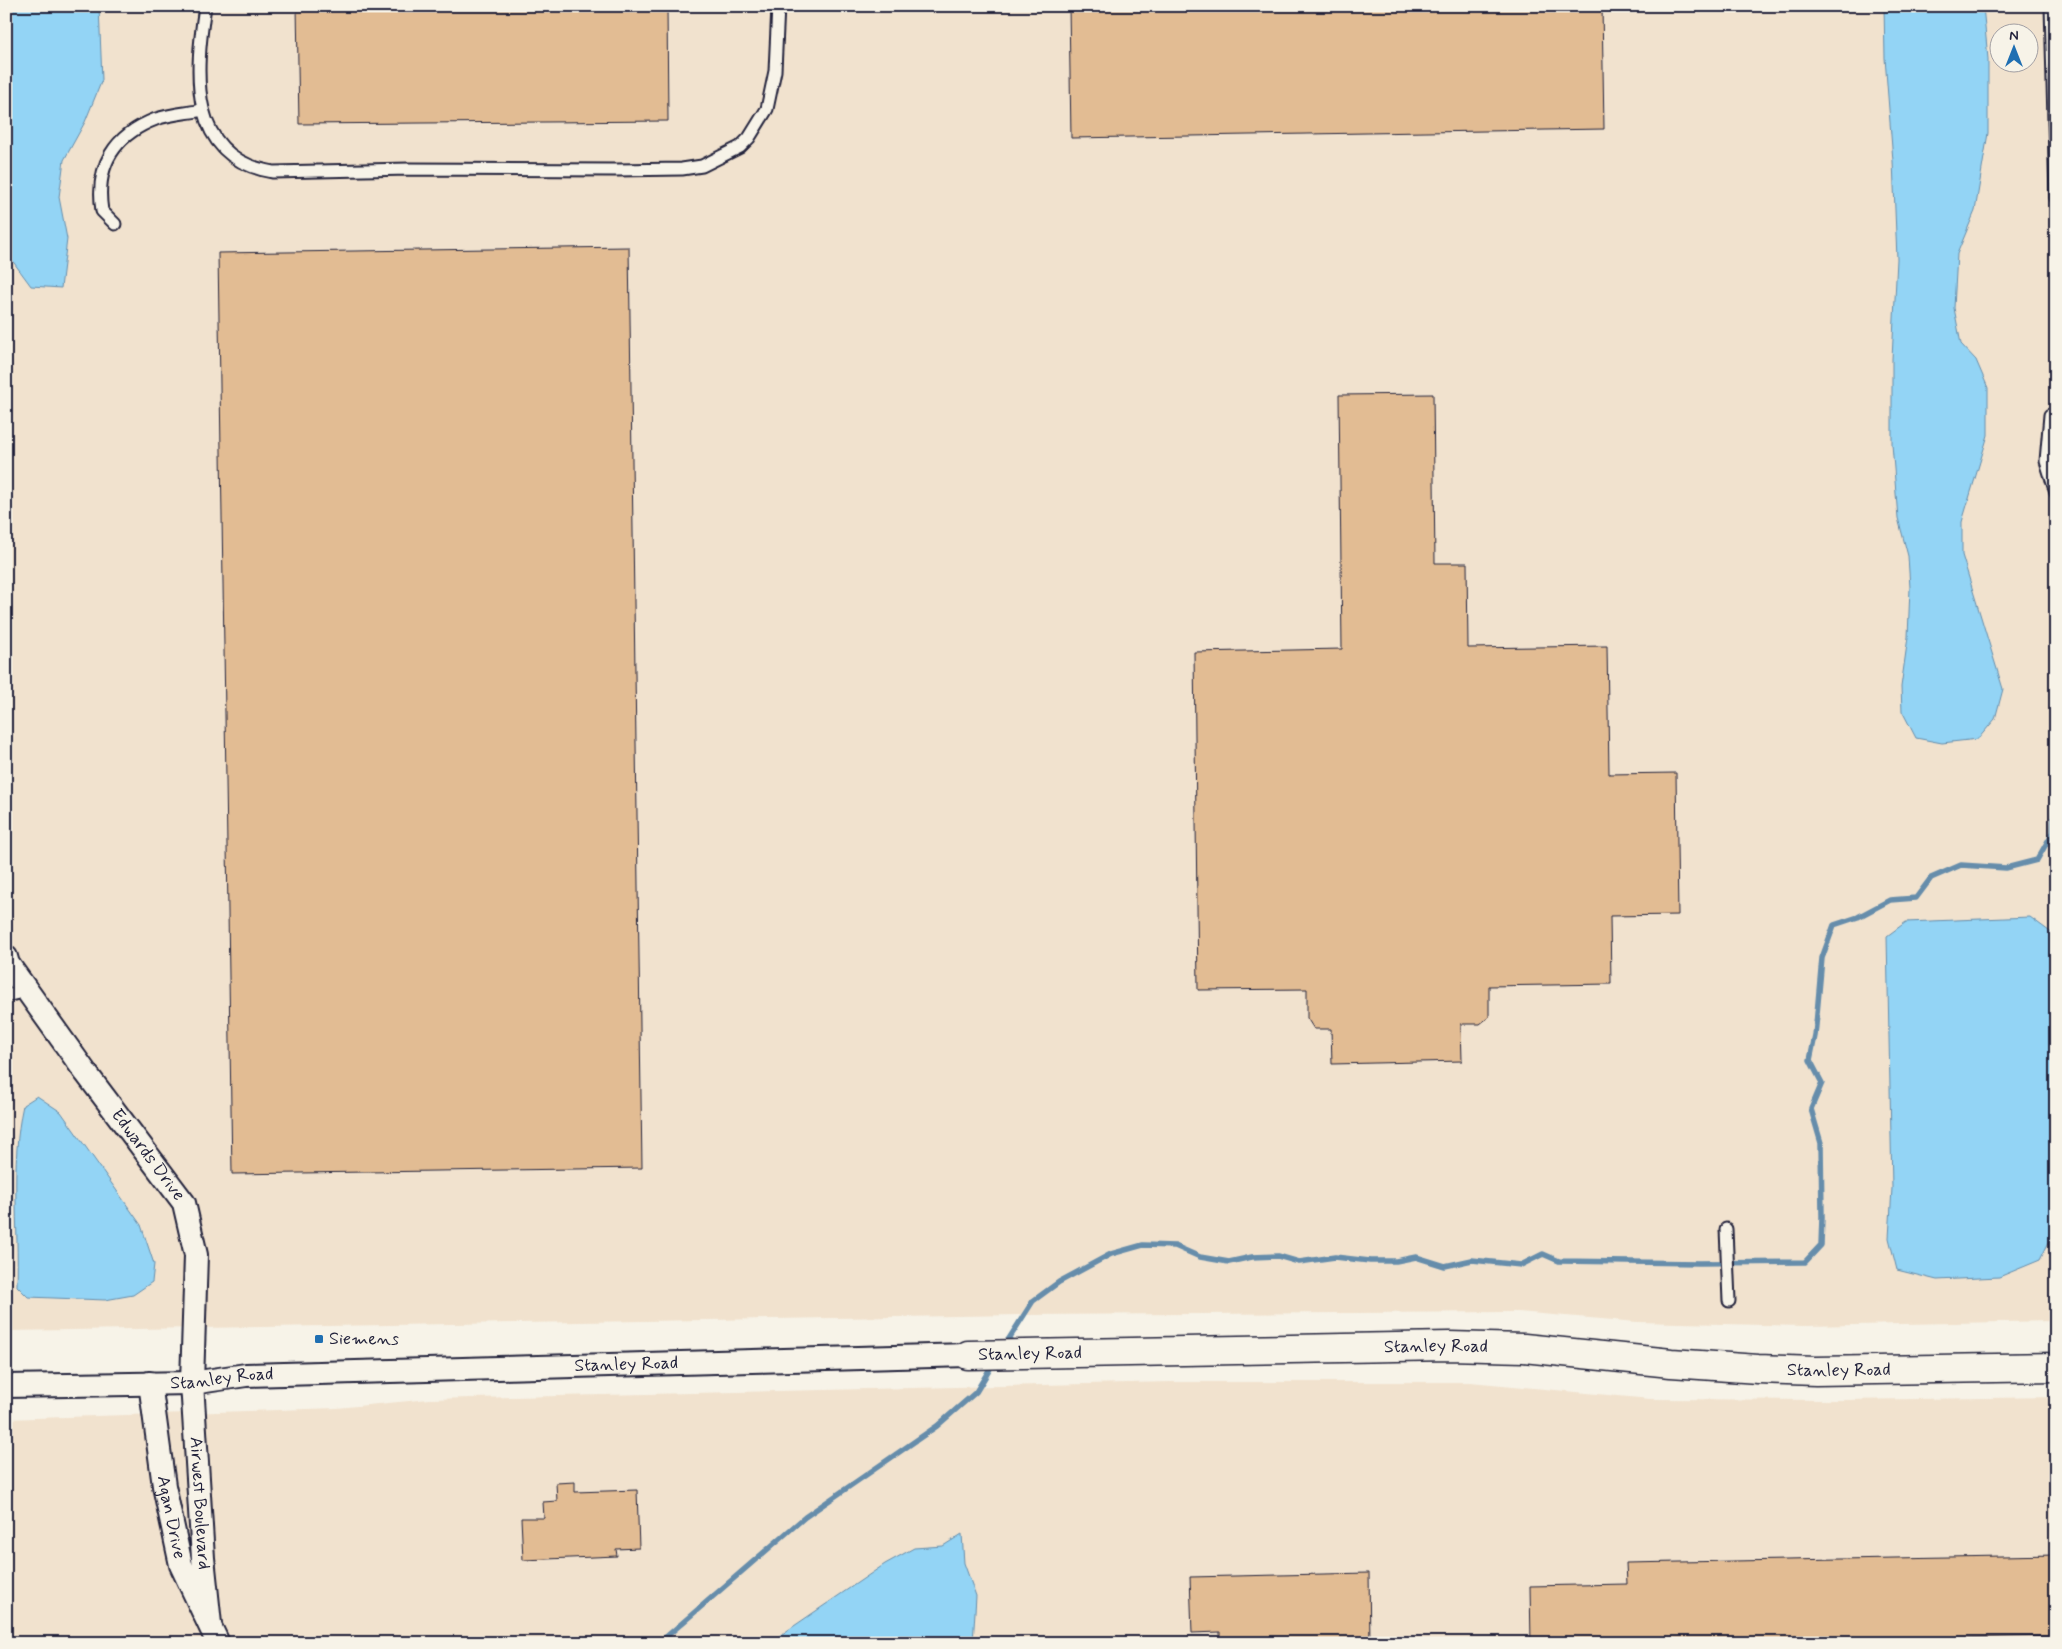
<svg xmlns="http://www.w3.org/2000/svg" width="2062" height="1649" viewBox="0 0 2062 1649" font-family="Mynerve,sans-serif">
	<style>
		.built { fill: #f1e2ce; fill-rule: evenodd }
		.water { fill: #93d4f5; stroke: #668dab }
		.lines { fill: none; stroke-linecap: round; stroke-linejoin: round }
		.stream { stroke: #668dab; stroke-width: 5.5 }
		.building { fill: #e2bc93; stroke: #22223b }
		.service-casing { stroke: #22223b; stroke-width: 15 }
		.minor-casing { stroke: #22223b; stroke-width: 26 }
		.tertiary-casing { stroke: #22223b; stroke-width: 31 }
		.service { stroke: #f7f3e8; stroke-width: 11 }
		.minor { stroke: #f7f3e8; stroke-width: 22 }
		.tertiary { stroke: #f7f3e8; stroke-width: 28 }
		.poi-dot { fill: #1f6fb2; stroke: #f7f3e8; stroke-width: 2 }
		.labels { text-anchor: middle; dominant-baseline: central; stroke-width: 5; stroke-linejoin: round; paint-order: stroke }
		.street-label { font-size: 18px; fill: #22223b; stroke: #f7f3e8 }
		.poi-label { font-size: 18px; fill: #22223b; stroke: #f7f3e8; text-anchor: start }
	</style>
	<rect width="100%" height="100%" fill="#f7f3e8"/>
	<filter id="ink" filterUnits="userSpaceOnUse"><feTurbulence type="fractalNoise" baseFrequency=".02" numOctaves="2"/><feDisplacementMap in="SourceGraphic" scale="10" xChannelSelector="R" yChannelSelector="G"/><feConvolveMatrix kernelMatrix="1 2 1 2 8 2 1 2 1" color-interpolation-filters="sRGB"/></filter>
	<g filter="url(#ink)">
		<path class="built" d="M6,6H2056V1321L1805,1326L1637,1322L1518,1312L1020,1315L6,1331ZM2000,32H2030V62H2000Z
			M1172,1382H1470L1650,1399L1843,1400L2056,1397V1643H6V1419L337,1408L429,1399Z"/>
		<path class="water" d="M6,6H99L102,80L85,122L64,160L59,197L67,239L61,288L31,286L6,252Z
			M1884,6H1983L1988,59V133L1975,211L1957,254L1954,308L1961,344L1976,360L1988,388V435L1962,522V555L2003,689L1995,719L1978,739L1942,743L1916,738L1902,711L1901,687L1908,637L1910,588L1908,556L1898,518L1892,444V359L1897,259L1893,161L1885,58Z
			M2030,917L2053,934L2056,1228L2040,1260L1999,1277L1937,1280L1897,1270L1889,1238L1892,1188L1887,936L1906,922Z
			M37,1096L61,1112L141,1225L154,1264L152,1282L133,1295L105,1300L28,1297L17,1286C19,1225 10,1165 23,1105Z
			M962,1534L964,1563L976,1596L973,1643H769L885,1564L914,1548L943,1546Z"/>
		<g class="lines">
			<path class="stream" d="M1005,1345L1033,1301L1059,1282L1111,1254L1143,1245L1175,1246L1200,1257L1229,1262L1252,1257L1278,1256L1299,1262L1335,1257L1370,1261H1396L1416,1257L1445,1266L1472,1260L1521,1265L1543,1254L1559,1261L1699,1263L1805,1262L1821,1245L1822,1217L1821,1143L1811,1109L1822,1083L1810,1060L1815,1036L1822,958L1834,925L1858,917L1890,900L1916,898L1931,878L1961,865L2006,868L2037,860L2053,832L2056,735
				M659,1643L805,1517L937,1426L976,1392L994,1362"/>
		</g>
		<path class="building" d="M297,6H667L668,121L299,124Z
			M1069,6H1602L1604,129L1071,138Z
			M629,247L642,1168L232,1174L218,253Z
			M1433,394L1435,563H1467L1468,648L1607,646L1609,774L1676,773L1678,915L1610,916L1611,984L1489,986V1017L1480,1024H1461L1462,1061L1332,1064L1331,1029H1314L1307,1018V989L1198,990L1194,652L1342,649L1339,395Z
			M575,1482V1492L637,1490L639,1548L616,1549L617,1556L523,1560L521,1518H544L543,1502L557,1501L556,1483Z
			M2056,1555V1636L1679,1643H1531L1530,1586L1627,1584L1626,1563Z
			M1369,1573L1370,1643H1220V1632L1192,1633L1190,1577Z"/>
		<g class="lines">
			<g class="service-casing">
				<path id="service" d="M205,6C195,73 187,158 273,172L409,169L617,170L682,169L702,166L740,147L749,138L767,109L775,71L778,6
					M2051,6L2056,198
					M115,224L102,211C95,166 114,135 156,119C171,114 188,113 203,110
					M2056,413L2050,415L2046,461L2056,493
					M6,996L27,991
					M1726,1229L1729,1301"/>
			</g>
			<g class="minor-casing">
				<g id="minor">
					<path id="s1" d="M6,957L8,964L86,1073L184,1203L196,1255L192,1383L203,1558L210,1624"/>
					<path id="s2" d="M150,1383L164,1486L181,1565L218,1643"/>
					<path id="s3" d="M6,1386L192,1383L246,1375L968,1355"/>
				</g>
			</g>
			<g class="tertiary-casing">
				<g id="tertiary">
					<path id="s4" d="M968,1355L1449,1346L1524,1348L1671,1363L1758,1369L1816,1371L2056,1367"/>
				</g>
			</g>
			<use href="#service" class="service"/>
			<use href="#minor" class="minor"/>
			<use href="#tertiary" class="tertiary"/>
		</g>
	</g>
	<rect class="poi-dot" x="314" y="1334" width="10" height="10" rx="2.5"/>
	<g class="labels">
		<g class="street-label">
			<text stroke="none"><textPath href="#s1" startOffset="244">Edwards Drive</textPath></text>
			<text stroke="none"><textPath href="#s4" startOffset="468">Stanley Road</textPath></text>
			<text stroke="none"><textPath href="#s4" startOffset="62">Stanley Road</textPath></text>
			<text stroke="none"><textPath href="#s3" startOffset="621">Stanley Road</textPath></text>
			<text stroke="none"><textPath href="#s4" startOffset="872">Stanley Road</textPath></text>
			<text stroke="none"><textPath href="#s3" startOffset="216">Stanley Road</textPath></text>
			<text stroke="none"><textPath href="#s1" startOffset="606">Airwest Boulevard</textPath></text>
			<text stroke="none"><textPath href="#s2" startOffset="136">Agan Drive</textPath></text>
		</g>
		<g class="poi-label">
			<text x="329" y="1339">Siemens</text>
		</g>
	</g>
	<rect width="2062" height="1649" fill="none" stroke="#f7f3e8" stroke-width="25"/>
	<rect x="12" y="12" width="2037" height="1624" fill="none" stroke="#22223b" stroke-width="2" filter="url(#ink)"/>
	<g transform="translate(2014 48)"><circle r="24" fill="#f7f3e8" stroke="#a29fa3"/>
	<path d="M0-4L9 19L0 12L-9 19Z" fill="#1f6fb2"/>
	<text y="-8" font-size="14" font-weight="bold" text-anchor="middle" fill="#22223b">N</text>
	</g>
</svg>
